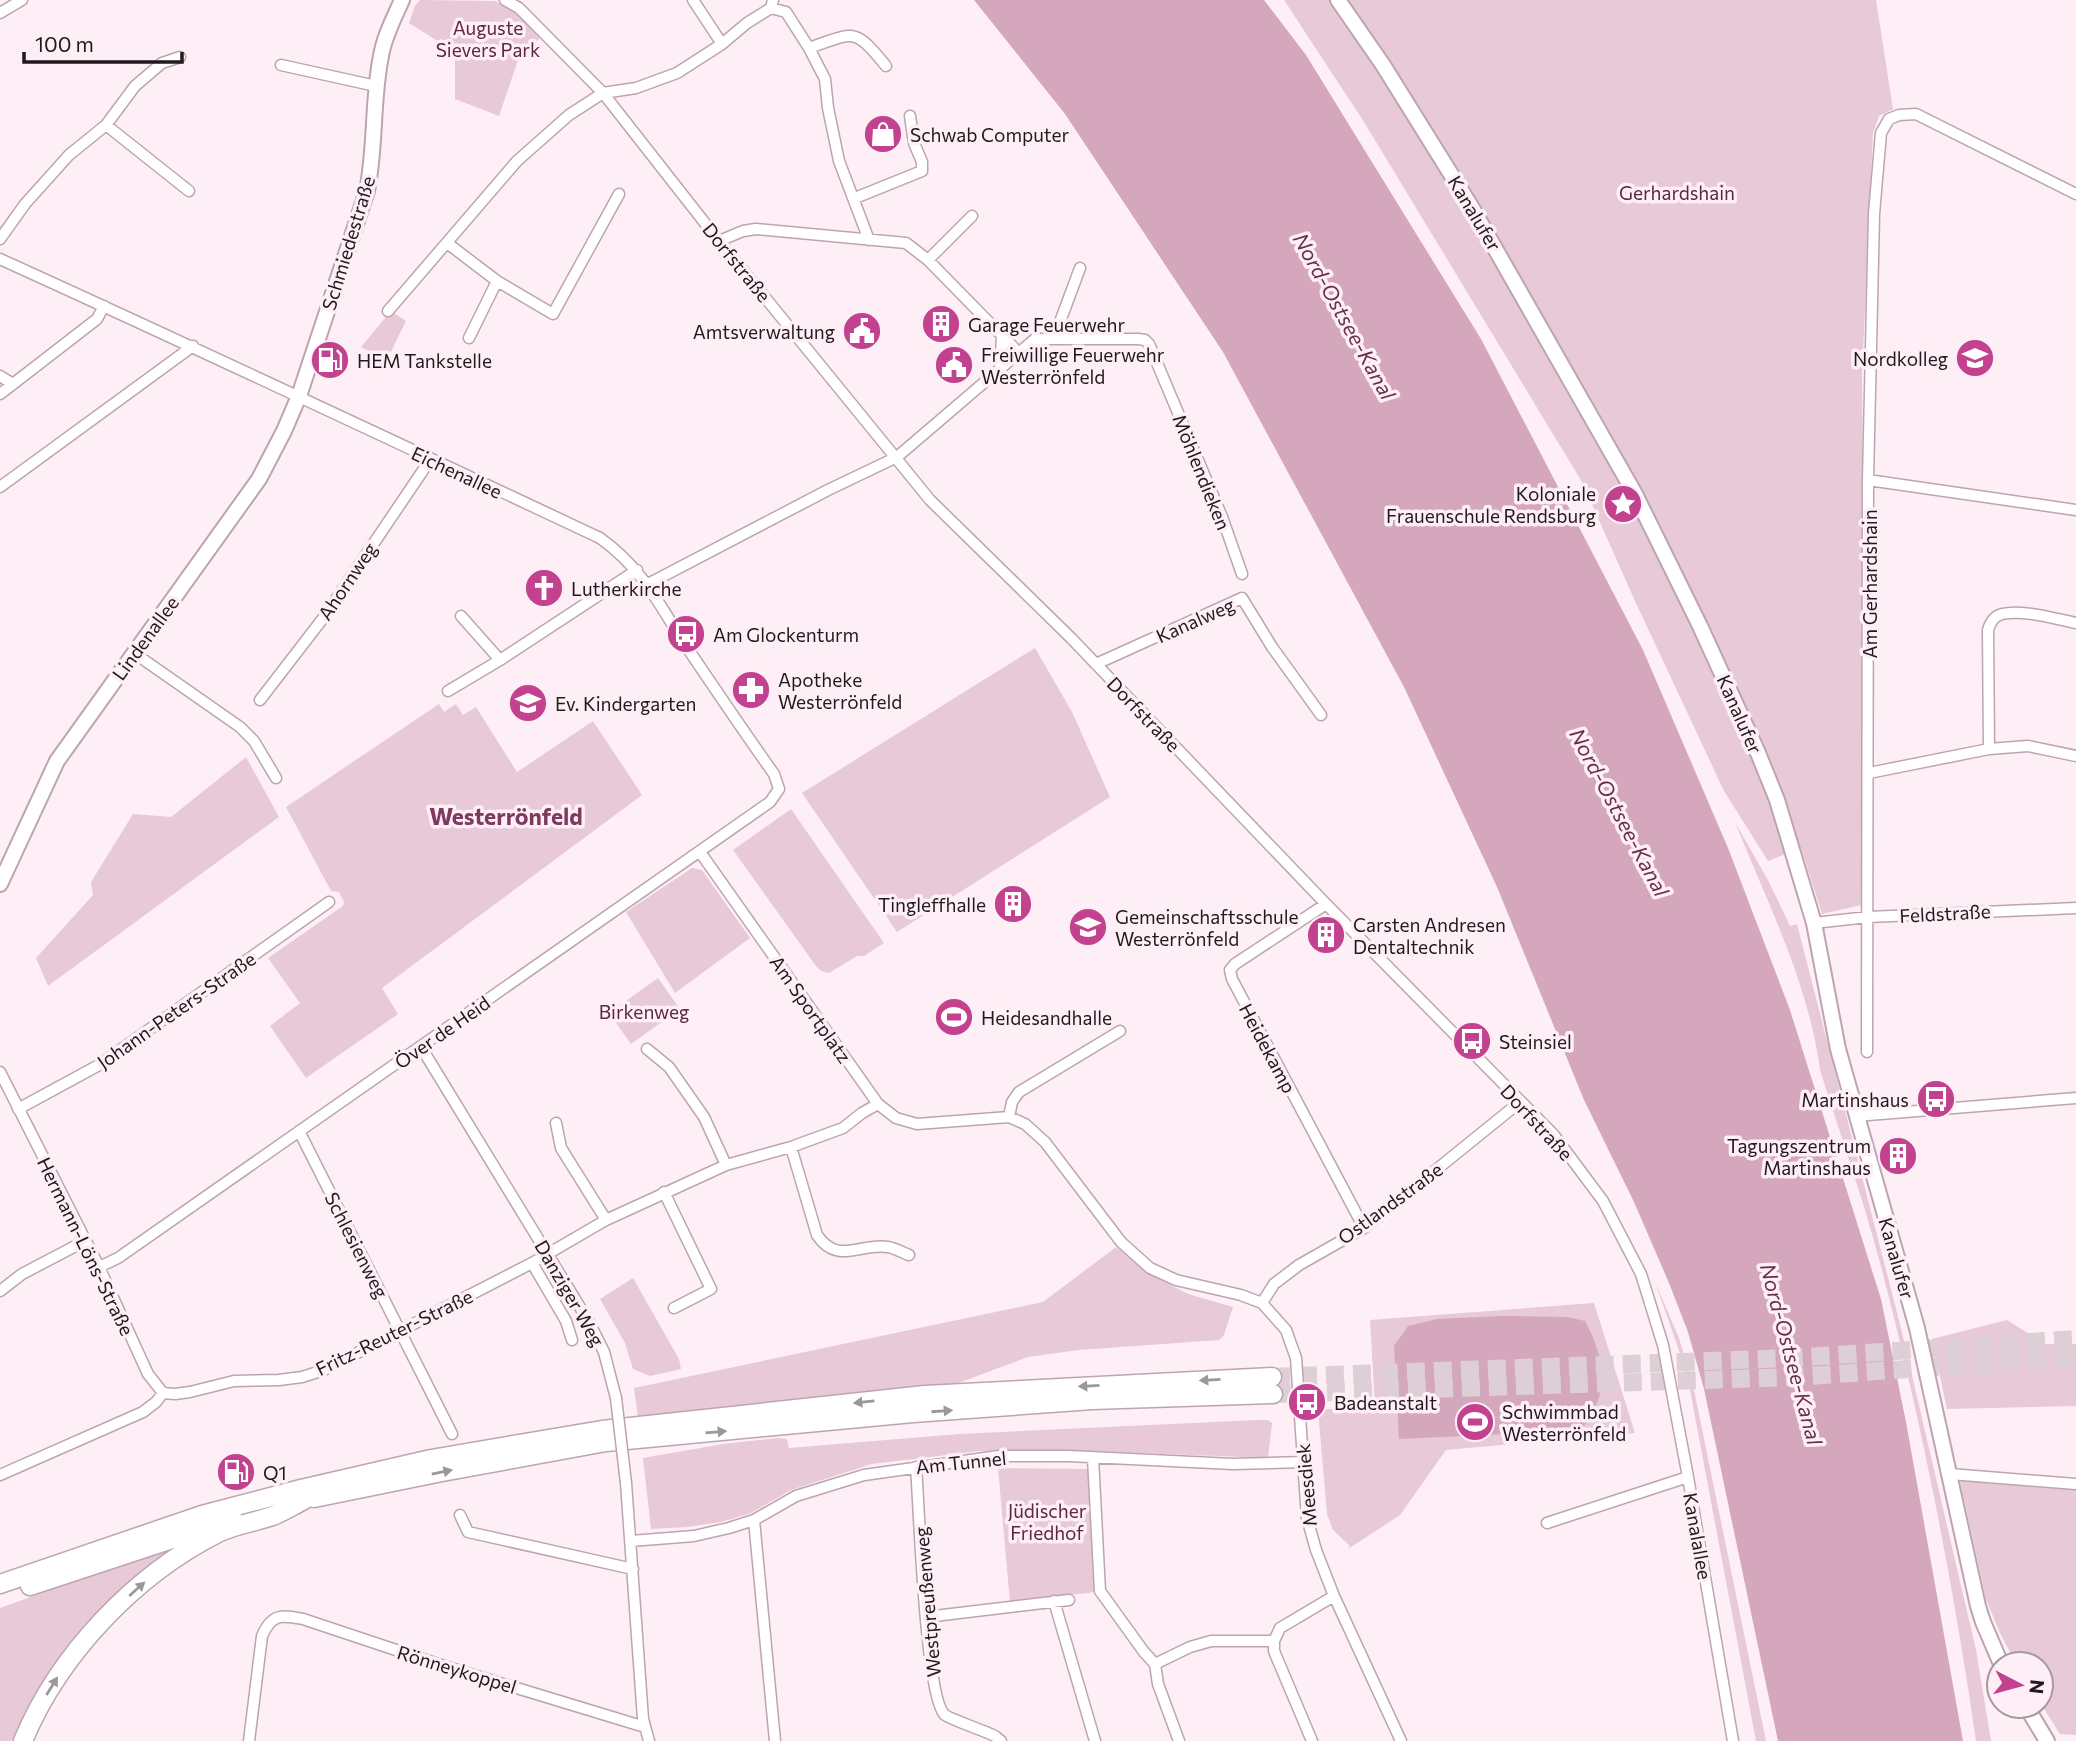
<svg xmlns="http://www.w3.org/2000/svg" width="2076" height="1741" viewBox="0 0 2076 1741" font-family="Commissioner,sans-serif">
	<style>
		.green { fill: #e7c9d8 }
		.water { fill: #d4a7bd }
		.lines { fill: none; stroke-linecap: round; stroke-linejoin: round }
		.highway-tunnel { stroke: #ddcfd5; stroke-width: 18; stroke-dasharray: 18 9; stroke-linecap: butt }
		.street-casing { stroke: #bca5b0; stroke-width: 13 }
		.secondary-casing { stroke: #bca5b0; stroke-width: 18 }
		.highway-casing { stroke: #bca5b0; stroke-width: 21 }
		.street { stroke: #fff; stroke-width: 10 }
		.secondary { stroke: #fff; stroke-width: 14 }
		.highway { stroke: #fff; stroke-width: 18 }
		.street-bridge-casing { stroke: #bca5b0; stroke-width: 13; stroke-linecap: butt }
		.street-bridge { stroke: #fff; stroke-width: 10 }
		.oneway { fill: #9b9899 }
		.labels { text-anchor: middle; dominant-baseline: central; stroke-width: 7; stroke-linejoin: round; paint-order: stroke }
		.park-label { font-size: 19px; fill: #5c2645; stroke: #feeff6 }
		.poi-label { font-size: 19px; fill: #21191d; stroke: #feeff6; text-anchor: start }
		.street-label { font-size: 19px; fill: #21191d; stroke: #feeff6 }
		.water-label { font-size: 21px; font-style: italic; fill: #67304f; stroke: #feeff6 }
		.quarter-label { font-size: 23px; font-weight: bold; fill: #7b3a5e; stroke: #feeff6 }
	</style>
	<rect width="100%" height="100%" fill="#feeff6"/>
	<path class="green" d="M420,0L495,1L517,13L540,38L518,60L499,116L455,99V52L409,23L415,6Z
		M1284,0H1876L1893,109L1879,116L1873,133L1862,373L1866,904L1822,914L1801,848L1768,861L1724,791L1635,601L1582,482L1364,122Z
		M391,311L406,321L387,360L361,347Z
		M1035,648L1072,712L1110,797L897,932L802,793Z
		M439,704L444,712L456,704L463,715L476,707L517,772L593,721L642,795L382,988L398,1014L306,1078L270,1026L300,1003L268,958L343,906L344,902L339,892L331,891L286,807Z
		M246,757L279,817L48,986L36,958L93,895L91,882L133,814L171,817Z
		M791,809L884,943L864,956H857L829,973L821,971L816,966L733,850Z
		M1735,822L1769,882L1790,926L1797,924L1901,1328L1976,1650L1991,1741H1976C1953,1581 1921,1419 1880,1263C1863,1198 1840,1134 1820,1070C1809,984 1767,902 1735,822Z
		M692,868L702,870L750,938L675,993L626,912Z
		M658,978L680,1009L631,1044L609,1013Z
		M1116,1247L1153,1276L1188,1294L1233,1307L1224,1335L1219,1340L1079,1350L1028,1357L953,1385L803,1402L638,1417L634,1388L1043,1302Z
		M633,1278L679,1359L681,1369L650,1376L633,1369L625,1343L600,1299Z
		M1655,1282L1679,1338L1694,1390L1766,1741H1756L1690,1390L1681,1356Z
		M1594,1303L1635,1433L1446,1450L1400,1515L1348,1549L1350,1546L1333,1530L1327,1514L1318,1410L1375,1405L1370,1320Z
		M2007,1320L2045,1344H2076V1406L1947,1409L1932,1339Z
		M1257,1420H1268L1272,1423L1268,1458L1063,1450L980,1451L872,1464L791,1490L751,1513L721,1522L688,1527L651,1529L643,1458L723,1444L779,1438L787,1439L789,1448L959,1434Z
		M998,1468L1090,1469L1095,1592L1010,1602Z
		M1960,1481L2076,1490V1735L2060,1734L2041,1704V1664H2016L1999,1631L1986,1599Z
		M203,1535L128,1590L18,1741H0V1608Z"/>
	<path class="water" d="M974,0H1264L1306,55L1481,339L1643,650L1728,848L1790,1010L1881,1299L1906,1422L1963,1741H1778L1704,1389L1688,1332L1669,1283L1634,1202L1584,1100L1497,887L1404,687L1223,352L1065,114Z
		M1502,1316L1567,1317L1585,1321C1605,1360 1611,1388 1584,1426L1505,1434L1399,1439L1394,1346L1408,1326L1437,1319Z"/>
	<g class="lines">
		<path class="highway-tunnel" d="M1272,1377L1792,1358L2076,1339
			M1273,1394L1794,1377L2076,1357"/>
		<g class="street-casing">
			<path id="street" d="M505,0L519,8L527,16L603,93L719,241L930,500L1071,638L1326,904L1553,1134L1603,1201L1641,1274L1663,1345L1688,1477L1733,1741
				M693,0L722,44
				M771,8L786,12L809,48L825,79L828,108L839,161L869,240
				M0,13L22,0
				M809,48C855,32 854,27 886,66
				M281,65L376,86
				M106,125L189,191
				M855,198L922,171V162L914,143L910,116
				M0,239L25,204L69,155L106,125L135,86L162,63L180,57
				M719,241L743,231L756,229L906,243L928,260L1019,353
				M447,243L497,281L553,314L619,194
				M0,259C201,350 400,444 600,538C643,569 658,603 686,646C715,689 744,732 774,774L779,789L770,802L118,1258L99,1267
				M928,260L972,216
				M388,311L517,161L569,115L603,93L636,88L677,73L722,44L747,23L771,8L773,0
				M469,338L497,281
				M1054,338L1080,268
				M1000,369L1002,337
				M0,376L13,384
				M0,394L97,319L104,306
				M1868,480L2076,510
				M0,487L193,346
				M648,584L828,490L897,457L1035,339H1138L1145,340L1149,344L1222,517L1242,574
				M461,616L500,660
				M134,653L240,727L254,741L276,778
				M1096,664L1242,598L1272,647L1321,715
				M448,691L500,660L637,570
				M260,700L324,617L430,460
				M1989,749L1988,630C1990,623 1994,616 2002,614C2022,609 2056,619 2076,623
				M1869,773L1989,749L2028,746L2076,756
				M700,852L878,1104L896,1118L917,1124L1009,1117L1025,1124L1045,1142L1121,1242L1150,1268L1176,1280L1241,1295L1262,1303L1286,1330L1296,1358L1307,1518L1316,1550L1334,1596L1401,1741
				M1326,904L1235,964L1230,970L1232,979L1364,1228
				M1814,923L1868,917L2076,908
				M421,1047L589,1322L604,1352L616,1398
				M647,1049L669,1067L704,1117L726,1165
				M1867,1052L1868,480L1874,214L1881,133L1889,119L1899,115L1916,114L2076,194
				M0,1072L99,1267L148,1374L163,1393L175,1394L190,1392L234,1381L279,1380L302,1377L324,1370L532,1263L606,1220L726,1165L791,1147L843,1128L862,1113L878,1104
				M18,1109L99,1065L329,902
				M1856,1116L2076,1098
				M1009,1117L1012,1102L1019,1092L1120,1031
				M556,1123L561,1148L606,1220
				M299,1131L452,1434
				M791,1147L817,1235C838,1266 861,1242 888,1247C895,1248 903,1253 909,1255
				M664,1192L711,1289L674,1308
				M532,1263L566,1321L572,1340
				M0,1291L22,1274L85,1241
				M1262,1303L1274,1284L1299,1265L1364,1228L1520,1102
				M1093,1458L1100,1591L1144,1652L1155,1664L1158,1684L1179,1741
				M916,1467C919,1503 925,1698 945,1715C950,1719 985,1731 995,1736L1001,1741
				M1950,1474L2076,1484
				M0,1475L143,1412L156,1402L163,1393
				M626,1483L643,1719L649,1741
				M460,1515L468,1532L633,1569
				M754,1520L775,1741
				M1547,1523L1688,1477
				M631,1541L694,1536L729,1528L754,1520L796,1496L864,1475L999,1456H1069L1233,1464L1304,1462
				M1054,1601L1095,1741
				M926,1617L1069,1600
				M1155,1664L1190,1647L1211,1641H1274
				M249,1741L262,1636C272,1613 282,1615 303,1619L441,1665L645,1727
				M1312,1741L1274,1651V1641L1280,1628L1334,1596"/>
		</g>
		<g class="secondary-casing">
			<path id="secondary" d="M1338,0L1383,65L1472,208L1635,494L1700,626L1758,753L1777,800L1814,923L1838,1049L1917,1328L1978,1606L1983,1622L2001,1664
				M0,884L57,761L259,479L284,431L299,396L367,191C376,146 372,100 381,56C384,37 394,18 402,0
				M2026,1706L2047,1741"/>
		</g>
		<g class="highway-casing">
			<path id="highway" d="M314,1498L442,1472L606,1442L913,1413L1092,1400L1273,1394
				M0,1584L202,1515L301,1489L431,1459L602,1430L925,1395L1272,1377
				M30,1586L233,1519
				M23,1741C59,1654 135,1575 218,1533C236,1524 257,1522 275,1515C285,1511 294,1505 304,1500"/>
		</g>
		<use href="#street" class="street"/>
		<use href="#secondary" class="secondary"/>
		<use href="#highway" class="highway"/>
		<g class="street-bridge-casing">
			<path id="street-bridge" d="M616,1398L626,1483"/>
		</g>
		<use href="#street-bridge" class="street-bridge"/>
	</g>
	<defs><path id="oneway-solid" d="M-6-.8H1V-3.2L6.5 0L1 3.2V.8H-6Z" transform="scale(1.75)"/></defs>
	<g class="oneway">
		<use href="#oneway-solid" transform="translate(1210 1380) rotate(177)"/>
		<use href="#oneway-solid" transform="translate(1089 1386) rotate(177)"/>
		<use href="#oneway-solid" transform="translate(864 1402) rotate(174)"/>
		<use href="#oneway-solid" transform="translate(942 1411) rotate(-4)"/>
		<use href="#oneway-solid" transform="translate(716 1432) rotate(-5)"/>
		<use href="#oneway-solid" transform="translate(442 1472) rotate(-11)"/>
		<use href="#oneway-solid" transform="translate(137 1589) rotate(-42)"/>
		<use href="#oneway-solid" transform="translate(52 1686) rotate(-58)"/>
	</g>
	<defs>
		<g id="shop-disc" transform="scale(2.0125)"><circle r="9.5" fill="#c2428f" stroke="#feeff6"/><path d="M-5-2.5h2.3a2.7 3.5 0 0 1 5.4 0H5L5.5 6h-11ZM-1.5-2.5h3a1.5 2.3 0 0 0-3 0Z" fill="#fff"/></g>
		<g id="building-disc" transform="scale(2.0125)"><circle r="9.5" fill="#c2428f" stroke="#feeff6"/><path d="M-4-6H4V6H1V3H-1V6H-4ZM-2.5-4.3h1.7v1.8h-1.7ZM.8-4.3h1.7v1.8H.8ZM-2.5-1h1.7V.8h-1.7ZM.8-1h1.7V.8H.8Z" fill="#fff"/></g>
		<g id="civic-disc" transform="scale(2.0125)"><circle r="9.5" fill="#c2428f" stroke="#feeff6"/><path d="M-.6-6.5H3V-4.5H.6V-3L4-1V1h2V6H-6V1h2V-1L-.6-3ZM-1.2 2.5V6h2.4V2.5Z" fill="#fff"/></g>
		<g id="university-disc" transform="scale(2.0125)"><circle r="9.5" fill="#c2428f" stroke="#feeff6"/><path d="M0-5L7-2L0 1L-7-2ZM-4 1L0 2.5L4 1V4Q0 6-4 4Z" fill="#fff"/></g>
		<g id="fuel-disc" transform="scale(2.0125)"><circle r="9.5" fill="#c2428f" stroke="#feeff6"/><path d="M-5.5-6h7V0h2V4h1.3V-2.5L3-4.5l.8-.8L6-3V5H2.5V1h-1V6h-7ZM-4.2-4.7v3.2H.2V-4.7Z" fill="#fff"/></g>
		<g id="sight-disc" transform="scale(2.0125)"><circle r="9.5" fill="#c2428f" stroke="#feeff6"/><path d="M0-6L1.8-2.2L6-1.7L2.9 1.2L3.7 5.4L0 3.3L-3.7 5.4L-2.9 1.2L-6-1.7L-1.8-2.2Z" fill="#fff"/></g>
		<g id="church-disc" transform="scale(2.0125)"><circle r="9.5" fill="#c2428f" stroke="#feeff6"/><path d="M-1.2-6h2.4v3.5h3.3v2.4h-3.3V6h-2.4V-.1h-3.3v-2.4h3.3Z" fill="#fff"/></g>
		<g id="bus-disc" transform="scale(2.0125)"><circle r="9.5" fill="#c2428f" stroke="#feeff6"/><path d="M-5-6H5V4H4V6H2V4H-2V6H-4V4H-5ZM-3.5-4V0h7V-4ZM-3.5 1.2v1.5H-2V1.2ZM2 1.2v1.5H3.5V1.2Z" fill="#fff"/></g>
		<g id="pharmacy-disc" transform="scale(2.0125)"><circle r="9.5" fill="#c2428f" stroke="#feeff6"/><path d="M-2-6h4v4h4v4h-4v4h-4v-4h-4v-4h4Z" fill="#fff"/></g>
		<g id="school-disc" transform="scale(2.0125)"><circle r="9.5" fill="#c2428f" stroke="#feeff6"/><path d="M0-5L7-2L0 1L-7-2ZM-4 1L0 2.5L4 1V4Q0 6-4 4Z" fill="#fff"/></g>
		<g id="stadium-disc" transform="scale(2.0125)"><circle r="9.5" fill="#c2428f" stroke="#feeff6"/><path d="M0-5a6.5 5 0 1 0 0 10a6.5 5 0 1 0 0-10ZM-3.5-1.8h7v3.6h-7Z" fill="#fff"/></g>
	</defs>
	<g fill-rule="evenodd">
		<use href="#shop-disc" x="883" y="134"/>
		<use href="#building-disc" x="941" y="324"/>
		<use href="#civic-disc" x="862" y="331"/>
		<use href="#university-disc" x="1975" y="358"/>
		<use href="#fuel-disc" x="330" y="360"/>
		<use href="#civic-disc" x="954" y="365"/>
		<use href="#sight-disc" x="1623" y="504"/>
		<use href="#church-disc" x="544" y="588"/>
		<use href="#bus-disc" x="686" y="634"/>
		<use href="#pharmacy-disc" x="751" y="690"/>
		<use href="#school-disc" x="528" y="703"/>
		<use href="#building-disc" x="1013" y="904"/>
		<use href="#school-disc" x="1088" y="927"/>
		<use href="#building-disc" x="1326" y="935"/>
		<use href="#stadium-disc" x="954" y="1017"/>
		<use href="#bus-disc" x="1472" y="1041"/>
		<use href="#bus-disc" x="1936" y="1099"/>
		<use href="#building-disc" x="1898" y="1156"/>
		<use href="#bus-disc" x="1307" y="1402"/>
		<use href="#stadium-disc" x="1475" y="1422"/>
		<use href="#fuel-disc" x="236" y="1472"/>
	</g>
	<g class="labels">
		<g class="park-label">
			<text x="488" y="27">Auguste<tspan x="488" dy="22">Sievers Park</tspan></text>
			<text x="1677" y="192">Gerhardshain</text>
			<text x="644" y="1011">Birkenweg</text>
			<text x="1047" y="1510">Jüdischer<tspan x="1047" dy="22">Friedhof</tspan></text>
		</g>
		<g class="poi-label">
			<text x="910" y="134">Schwab Computer</text>
			<text x="968" y="324">Garage Feuerwehr</text>
			<text x="835" y="331" text-anchor="end">Amtsverwaltung</text>
			<text x="981" y="354">Freiwillige Feuerwehr<tspan x="981" dy="22">Westerrönfeld</tspan></text>
			<text x="1948" y="358" text-anchor="end">Nordkolleg</text>
			<text x="357" y="360">HEM Tankstelle</text>
			<text x="1596" y="493" text-anchor="end">Koloniale<tspan x="1596" dy="22">Frauenschule Rendsburg</tspan></text>
			<text x="571" y="588">Lutherkirche</text>
			<text x="713" y="634">Am Glockenturm</text>
			<text x="778" y="679">Apotheke<tspan x="778" dy="22">Westerrönfeld</tspan></text>
			<text x="555" y="703">Ev. Kindergarten</text>
			<text x="986" y="904" text-anchor="end">Tingleffhalle</text>
			<text x="1115" y="916">Gemeinschaftsschule<tspan x="1115" dy="22">Westerrönfeld</tspan></text>
			<text x="1353" y="924">Carsten Andresen<tspan x="1353" dy="22">Dentaltechnik</tspan></text>
			<text x="981" y="1017">Heidesandhalle</text>
			<text x="1499" y="1041">Steinsiel</text>
			<text x="1909" y="1099" text-anchor="end">Martinshaus</text>
			<text x="1871" y="1145" text-anchor="end">Tagungszentrum<tspan x="1871" dy="22">Martinshaus</tspan></text>
			<text x="1334" y="1402">Badeanstalt</text>
			<text x="1502" y="1411">Schwimmbad<tspan x="1502" dy="22">Westerrönfeld</tspan></text>
			<text x="263" y="1472">Q1</text>
		</g>
		<g class="street-label">
			<text transform="translate(1475 213) rotate(59)">Kanalufer</text>
			<text transform="translate(348 243) rotate(-73)">Schmiedestraße</text>
			<text transform="translate(737 262) rotate(51)">Dorfstraße</text>
			<text transform="translate(457 472) rotate(25)">Eichenallee</text>
			<text transform="translate(1202 472) rotate(68)">Möhlendieken</text>
			<text transform="translate(347 581) rotate(-56)">Ahornweg</text>
			<text transform="translate(1869 584) rotate(-90)">Am Gerhardshain</text>
			<text transform="translate(1195 620) rotate(-24)">Kanalweg</text>
			<text transform="translate(145 638) rotate(-54)">Lindenallee</text>
			<text transform="translate(1144 714) rotate(46)">Dorfstraße</text>
			<text transform="translate(1740 714) rotate(66)">Kanalufer</text>
			<text transform="translate(1945 913) rotate(-3)">Feldstraße</text>
			<text transform="translate(811 1009) rotate(55)">Am Sportplatz</text>
			<text transform="translate(176 1010) rotate(-35)">Johann-Peters-Straße</text>
			<text transform="translate(442 1032) rotate(-35)">Över de Heid</text>
			<text transform="translate(1268 1048) rotate(62)">Heidekamp</text>
			<text transform="translate(1537 1122) rotate(47)">Dorfstraße</text>
			<text transform="translate(1390 1203) rotate(-36)">Ostlandstraße</text>
			<text transform="translate(357 1245) rotate(63)">Schlesienweg</text>
			<text transform="translate(86 1246) rotate(64)">Hermann-Löns-Straße</text>
			<text transform="translate(1897 1258) rotate(74)">Kanalufer</text>
			<text transform="translate(570 1293) rotate(60)">Danziger Weg</text>
			<text transform="translate(394 1332) rotate(-26)">Fritz-Reuter-Straße</text>
			<text transform="translate(961 1462) rotate(-6)">Am Tunnel</text>
			<text transform="translate(1306 1485) rotate(-95)">Meesdiek</text>
			<text transform="translate(1698 1536) rotate(80)">Kanalallee</text>
			<text transform="translate(927 1602) rotate(-95)">Westpreußenweg</text>
			<text transform="translate(457 1669) rotate(17)">Rönneykoppel</text>
		</g>
		<g class="water-label">
			<text transform="translate(1345 316) rotate(61)">Nord-Ostsee-Kanal</text>
			<text transform="translate(1620 812) rotate(62)">Nord-Ostsee-Kanal</text>
			<text transform="translate(1792 1354) rotate(75)">Nord-Ostsee-Kanal</text>
		</g>
		<g class="quarter-label">
			<text x="506" y="816">Westerrönfeld</text>
		</g>
	</g>
	<g transform="translate(2020 1685) rotate(96)"><circle r="33" fill="#feeff6" stroke="#a6999f" stroke-width="2"/>
	<path d="M0-5L12 26L0 18L-12 26Z" fill="#c2428f"/>
	<text y="-10" font-size="19" font-weight="bold" text-anchor="middle" fill="#21191d">N</text>
	</g>
	<path d="M24 52v10h158v-10" fill="none" stroke="#21191d" stroke-width="3.5"/>
	<text x="35" y="52" font-size="21" fill="#21191d" stroke="#feeff6" stroke-width="5" paint-order="stroke">100 m</text>
</svg>
